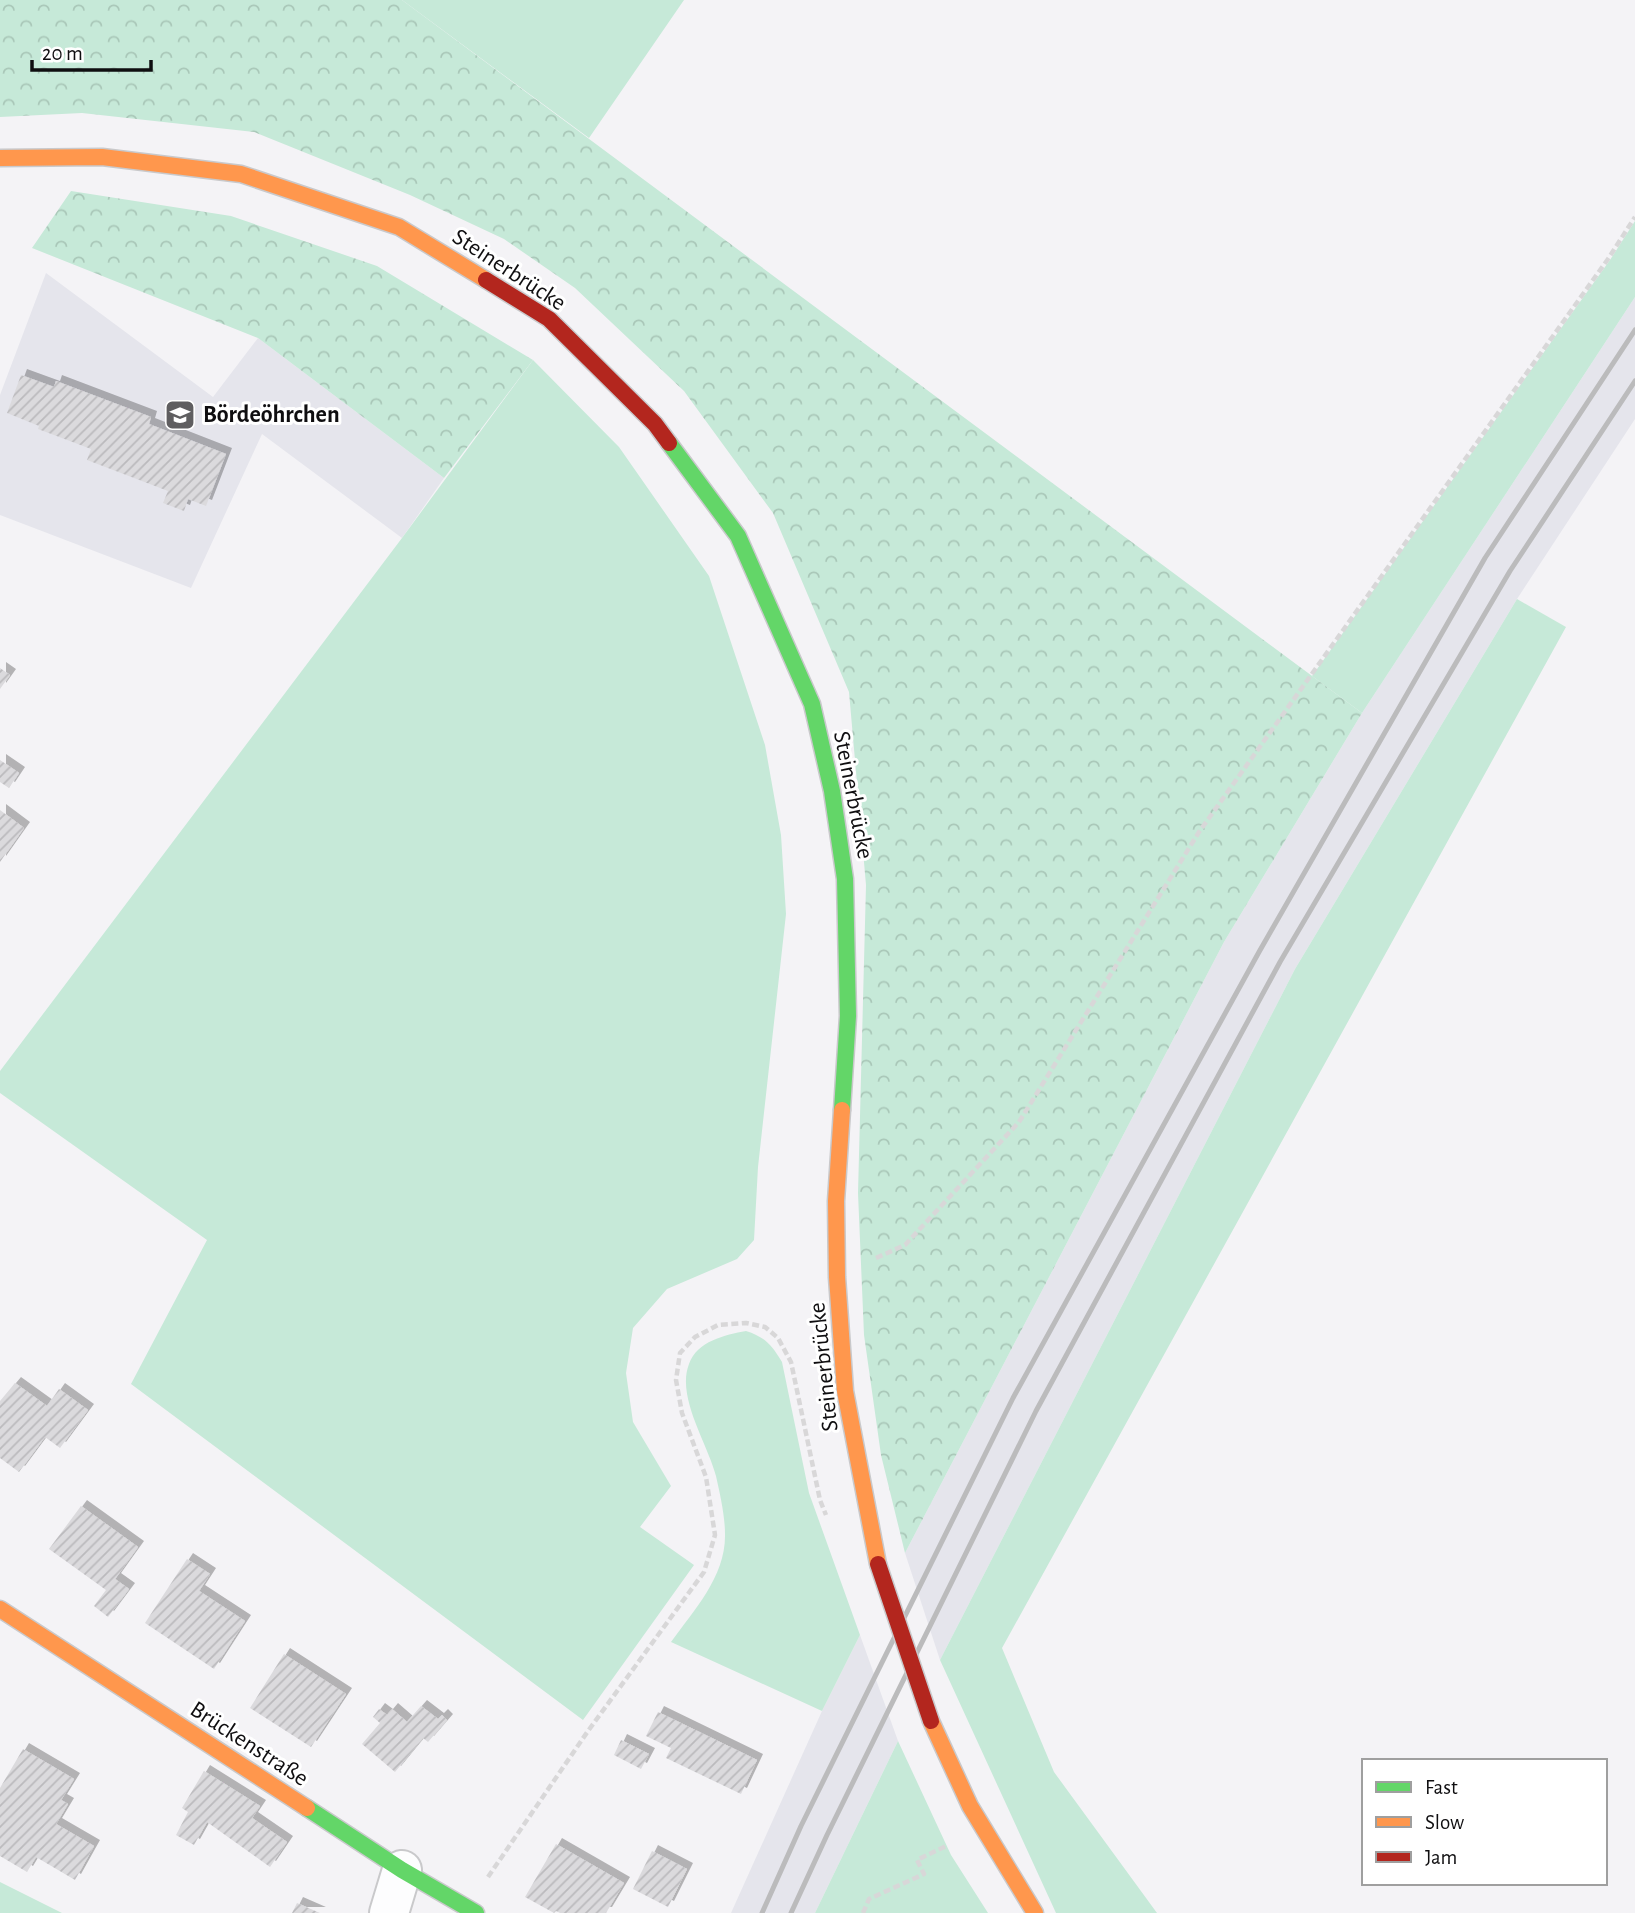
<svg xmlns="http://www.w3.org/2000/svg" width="1635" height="1913" viewBox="0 0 1635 1913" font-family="'Alegreya Sans',sans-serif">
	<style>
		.built { fill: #e5e5ec }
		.grass { fill: #c6e9d8 }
		.forest { fill: url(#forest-crowns) }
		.building { fill: url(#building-hatch); filter: url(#shadow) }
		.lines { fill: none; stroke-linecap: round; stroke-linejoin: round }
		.street-casing { stroke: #c9c9cb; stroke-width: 42 }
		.fast-casing { stroke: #c9c9cb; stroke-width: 19 }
		.slow-casing { stroke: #c9c9cb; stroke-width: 19 }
		.jam-casing { stroke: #c9c9cb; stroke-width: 19 }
		.path { stroke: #d8d7d8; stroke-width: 4.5; stroke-dasharray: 7 3.5; stroke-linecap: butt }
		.street { stroke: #fdfdfe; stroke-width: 38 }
		.fast { stroke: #63d668; stroke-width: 16 }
		.slow { stroke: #ff974d; stroke-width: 16 }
		.jam { stroke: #b3261e; stroke-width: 16 }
		.rail { stroke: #bbbbbc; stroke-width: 5 }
		.jam-bridge-casing { stroke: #c9c9cb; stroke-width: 19; stroke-linecap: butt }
		.jam-bridge { stroke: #b3261e; stroke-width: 16 }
		.labels { text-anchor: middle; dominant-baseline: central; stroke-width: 6; stroke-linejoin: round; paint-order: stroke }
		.street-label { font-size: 24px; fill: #0f0e10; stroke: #fff }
		.poi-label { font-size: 24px; font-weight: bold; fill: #0f0e10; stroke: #fff; text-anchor: start }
	</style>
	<defs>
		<pattern id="forest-crowns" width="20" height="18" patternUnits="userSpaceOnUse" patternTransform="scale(1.75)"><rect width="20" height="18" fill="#c6e9d8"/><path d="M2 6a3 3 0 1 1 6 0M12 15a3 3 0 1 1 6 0" fill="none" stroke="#a9c7b8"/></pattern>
		<pattern id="building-hatch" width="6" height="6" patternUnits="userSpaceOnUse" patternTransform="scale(1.75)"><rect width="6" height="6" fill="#dbdadd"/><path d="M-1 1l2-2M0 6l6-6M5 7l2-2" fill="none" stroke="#bbbabd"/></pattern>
		<filter id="shadow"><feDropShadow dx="6" dy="-6" stdDeviation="0" flood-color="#0004"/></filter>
	</defs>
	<rect width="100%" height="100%" fill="#f4f3f6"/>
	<path class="built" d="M46,273L213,397L258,338L444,478L402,538L262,434L191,588L0,515V395Z
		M1635,297V419L1517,599L1295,969L940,1660L905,1553L1224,942L1362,713Z
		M860,1635L898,1741L815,1913H731L822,1711Z"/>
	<path class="grass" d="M402,0H684L589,138Z
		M1635,221V297L1362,713L1312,676L1610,260Z
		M533,360L619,447L709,576L765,745L781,835L786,914L758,1167L754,1240L737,1259L667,1289L633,1328L626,1373L633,1422L671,1486L640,1527L694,1565L583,1720L131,1384L207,1240L0,1093V1071L402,538Z
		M1517,599L1566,627L1002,1648L1054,1772L1157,1913H1056L940,1660L1295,969Z
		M746,1331C765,1337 772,1345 782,1362L809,1493L860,1635L822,1711L671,1642C694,1610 726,1576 725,1534C725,1516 720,1494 716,1476C708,1444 676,1397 689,1364C697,1341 725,1335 746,1331Z
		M898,1741L951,1855L988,1913H815Z
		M0,1882L62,1913H0Z"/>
	<path class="forest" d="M0,0H402L1362,713L1224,942L905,1553L881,1455L864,1335L858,1193L866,885L849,692L773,513L684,391L575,288L504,239L410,195L254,132L82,113L0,117Z
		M71,191L231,216L377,266L533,360L444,478L258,338L32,248Z"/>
	<path class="building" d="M21,375L54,387L56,381L151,417L149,424L226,454L206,506L188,499L184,511L163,503L168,491L87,460L91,449L38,429L39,426L7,413Z
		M0,668L10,675L0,689Z
		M0,760L19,773L9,788L0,782Z
		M0,810L24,828L0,862Z
		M15,1383L47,1406L59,1389L88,1410L60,1448L45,1437L19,1472L0,1458V1401Z
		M81,1506L138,1547L115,1579L129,1589L108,1617L94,1606L106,1590L49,1549Z
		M187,1559L210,1574L199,1591L245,1621L214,1669L145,1623Z
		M284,1654L346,1694L311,1747L250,1708Z
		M421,1706L438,1719L442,1715L447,1720L428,1742L423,1738L395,1772L362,1744L380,1723L373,1717L379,1709L387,1715L392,1709L407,1722Z
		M658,1712L757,1760L741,1794L666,1758L671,1748L646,1736Z
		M621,1740L649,1754L641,1769L614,1755Z
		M23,1749L74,1779L61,1800L68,1804L56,1824L94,1846L75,1880L36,1857L27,1872L0,1856V1788Z
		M204,1771L260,1806L252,1818L287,1842L270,1867L207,1822L194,1845L176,1835L188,1812L182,1808Z
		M556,1844L624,1883L606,1913H560L556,1911L554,1913L525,1897Z
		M652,1851L687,1869L668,1907L633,1889Z
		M297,1903L320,1913H292Z"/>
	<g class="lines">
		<g class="street-casing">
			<path id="street" d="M389,1913L402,1870"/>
		</g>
		<g class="fast-casing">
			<path id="fast" d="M669,443L738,536L812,704L832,791L845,879L848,1016L842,1110
				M307,1808L402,1870L476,1913"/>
		</g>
		<g class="slow-casing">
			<path id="slow" d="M0,158L102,157L241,174L399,227L486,280
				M842,1110L836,1201L837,1277L845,1391L878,1564
				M0,1609L307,1808
				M931,1721L970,1806L1035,1913"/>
		</g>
		<g class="jam-casing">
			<path id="jam" d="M486,280L549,319L655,424L669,443"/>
		</g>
		<path class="path" d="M876,1258L905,1245L1019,1122L1199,832L1608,259L1635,217
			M488,1877L588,1731L704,1572L715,1535L706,1477L682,1413L676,1380L680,1353L695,1337L718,1325L746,1323L765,1327L778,1338L791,1362L820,1500L826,1515
			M863,1913L869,1899L924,1874L917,1860L948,1845"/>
		<use href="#street" class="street"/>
		<use href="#fast" class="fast"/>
		<use href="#slow" class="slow"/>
		<use href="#jam" class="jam"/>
		<path class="rail" d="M762,1913L801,1826L1013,1398L1259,952L1485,558L1635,330
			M791,1913L827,1835L1036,1411L1280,962L1510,571L1635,381"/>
		<g class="jam-bridge-casing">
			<path id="jam-bridge" d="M878,1564L931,1721"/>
		</g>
		<use href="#jam-bridge" class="jam-bridge"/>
	</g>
	<defs>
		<g id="school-square" transform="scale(1.575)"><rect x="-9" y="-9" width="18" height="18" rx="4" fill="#5f5e60" stroke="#fff"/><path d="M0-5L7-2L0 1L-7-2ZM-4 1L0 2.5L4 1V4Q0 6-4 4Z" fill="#fff"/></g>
	</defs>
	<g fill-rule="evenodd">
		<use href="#school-square" x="180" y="415"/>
	</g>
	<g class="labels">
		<g class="street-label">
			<text transform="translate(509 270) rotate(33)">Steinerbrücke</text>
			<text transform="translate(853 795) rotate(79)">Steinerbrücke</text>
			<text transform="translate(824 1367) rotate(-96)">Steinerbrücke</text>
			<text transform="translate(249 1744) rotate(33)">Brückenstraße</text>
		</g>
		<g class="poi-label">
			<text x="203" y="415">Bördeöhrchen</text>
		</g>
	</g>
	<rect x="1362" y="1759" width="245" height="126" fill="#ffffff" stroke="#9f9f9f" stroke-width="2"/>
	<rect x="1376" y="1782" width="35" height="10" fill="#63d668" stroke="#9f9f9f" stroke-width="2"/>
	<text x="1425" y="1794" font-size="21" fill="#0f0e10">Fast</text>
	<rect x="1376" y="1817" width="35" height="10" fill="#ff974d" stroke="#9f9f9f" stroke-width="2"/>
	<text x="1425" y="1829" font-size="21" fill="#0f0e10">Slow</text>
	<rect x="1376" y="1852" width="35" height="10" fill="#b3261e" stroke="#9f9f9f" stroke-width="2"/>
	<text x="1425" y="1864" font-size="21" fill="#0f0e10">Jam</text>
	<path d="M32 60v10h119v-10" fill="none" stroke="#0f0e10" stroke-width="3.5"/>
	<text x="42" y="60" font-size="21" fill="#0f0e10" stroke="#ffffff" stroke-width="5" paint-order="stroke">20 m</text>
</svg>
